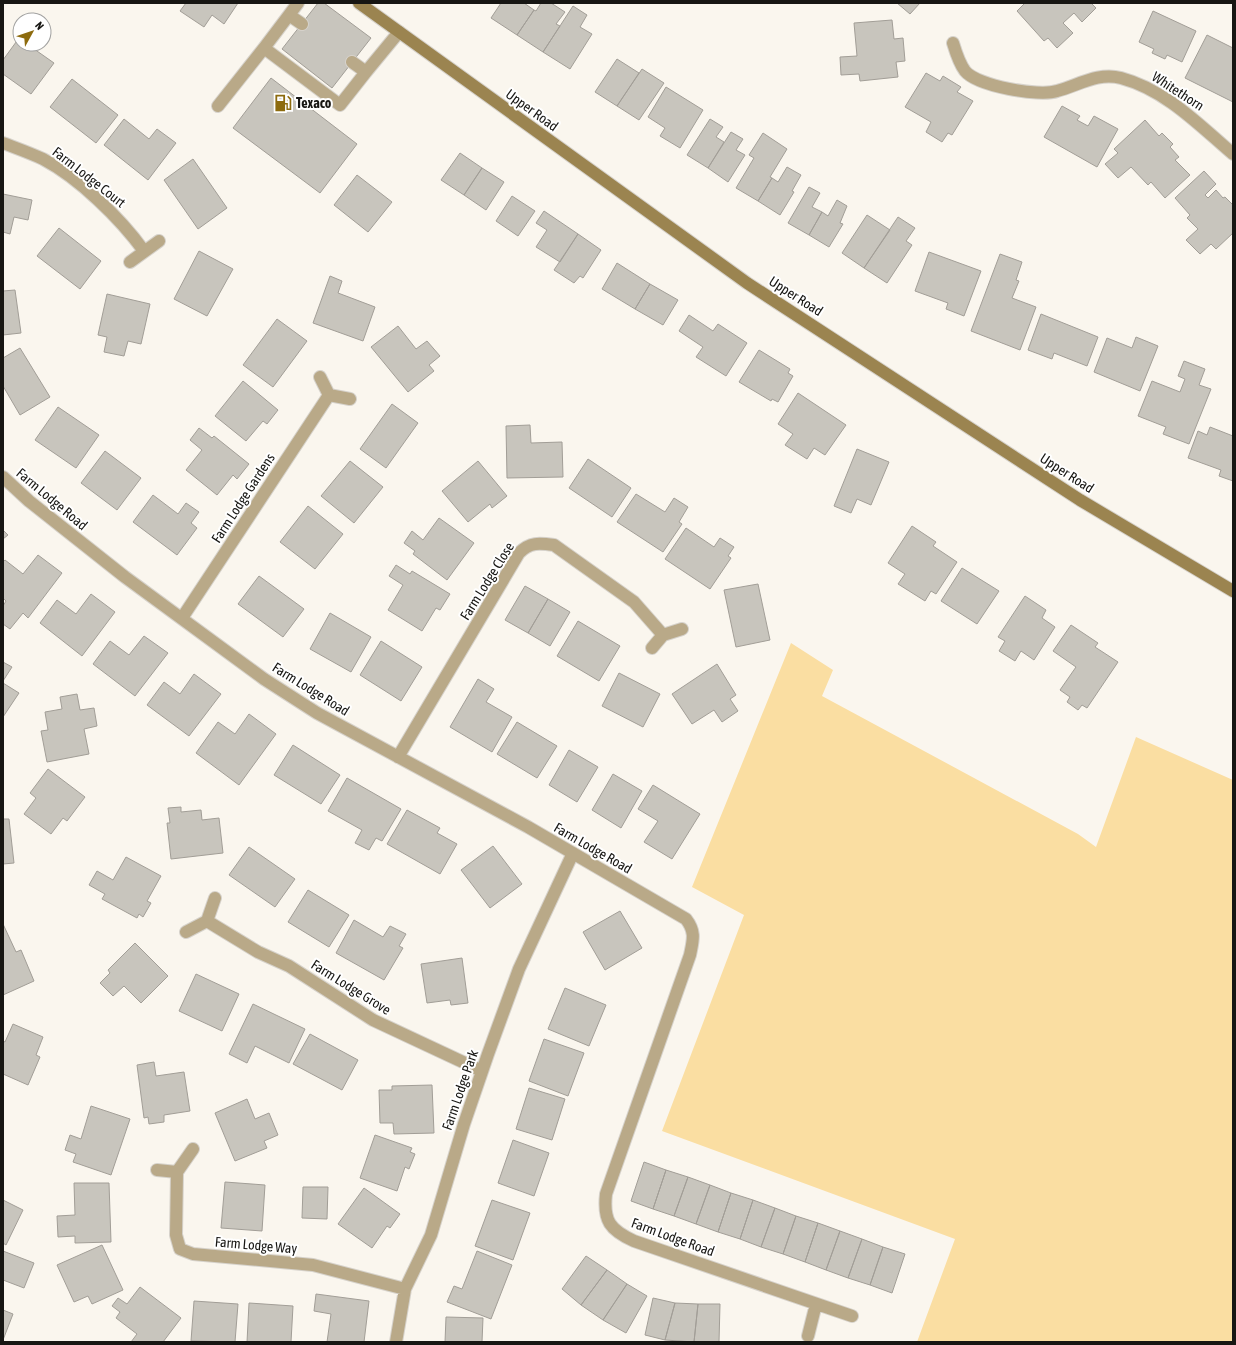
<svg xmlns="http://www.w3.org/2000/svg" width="1236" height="1345" viewBox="0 0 1236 1345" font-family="'Asap Condensed',sans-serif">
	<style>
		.green { fill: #fadea2 }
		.building { fill: #c8c5bd; stroke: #a29e97 }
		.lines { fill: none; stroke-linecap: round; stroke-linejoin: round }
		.lane-casing { stroke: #d6d2cb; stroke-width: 14 }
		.street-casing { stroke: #d6d2cb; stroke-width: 14 }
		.secondary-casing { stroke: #d6d2cb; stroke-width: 14 }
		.lane { stroke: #b9a988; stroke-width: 12 }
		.street { stroke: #b9a988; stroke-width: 12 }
		.secondary { stroke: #9b8450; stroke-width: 12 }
		.labels { text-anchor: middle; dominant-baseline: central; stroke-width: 4; stroke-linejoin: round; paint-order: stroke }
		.street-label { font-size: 14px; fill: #171613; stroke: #fff }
		.poi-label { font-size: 14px; font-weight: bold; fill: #171613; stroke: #fff; text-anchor: start }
	</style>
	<rect width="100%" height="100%" fill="#faf6ee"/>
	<path class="green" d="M791,643L833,670L822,696L1078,834L1096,847L1136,737L1233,780V1342H917L955,1239L662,1131L744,915L692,887Z"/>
	<path class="building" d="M186,3H238L224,24L212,15L204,27L180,11Z
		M318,3H324L371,38L332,88L282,49Z
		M501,3H524L534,10L517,35L491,18Z
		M541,3H551L565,12L556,24L560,26L543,52L517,35L534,10L536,11Z
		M897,3H920L910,14Z
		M1025,3H1091L1096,8L1082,22L1074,13L1063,23L1073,33L1057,48L1048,38L1044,41L1017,11Z
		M573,6L587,15L580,27L592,34L570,69L543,52Z
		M1153,11L1196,31L1182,62L1167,55L1165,59L1152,53L1154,49L1139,42Z
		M892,20L894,39L903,38L905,61L896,62L898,77L860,81L859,74L841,75L840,57L857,56L854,23Z
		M1207,35L1233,48V102L1185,78Z
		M19,38L20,44H27L54,63L31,94L3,74V60Z
		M617,59L639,73L617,106L595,92Z
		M642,69L664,83L639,120L617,106Z
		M926,73L940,81L943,76L961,87L957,92L973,101L952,135L948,133L942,142L926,132L931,122L905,107Z
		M271,78L357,144L320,193L233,128Z
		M72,79L118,115L96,143L50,107Z
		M666,87L703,110L680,148L660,136L665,128L648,117Z
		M1062,106L1080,116L1077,120L1088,126L1094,116L1118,129L1097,167L1044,137Z
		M124,119L149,139L157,129L176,143L148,180L104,145Z
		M710,119L723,127L716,137L724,142L708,168L687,155Z
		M1145,120L1159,136L1162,133L1173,144L1170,147L1179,157L1175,160L1190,175L1165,198L1151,182L1148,185L1131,167L1118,178L1105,164L1118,153L1114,149Z
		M731,132L743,139L736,150L745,155L728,182L708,168Z
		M763,133L787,149L770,177L772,178L758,201L736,188L754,158L749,155Z
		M460,153L482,168L464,195L441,180Z
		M193,159L227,208L198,229L164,180Z
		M787,167L801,175L792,191L794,192L780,215L758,201L772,178L778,182Z
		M482,168L504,182L486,210L464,195Z
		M1204,171L1216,184L1205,195L1208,198L1216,190L1223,198L1225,197L1233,205V233L1216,249L1211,244L1200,254L1186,240L1198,229L1187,218L1190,215L1175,198Z
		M357,175L392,202L368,232L334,205Z
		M809,187L820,193L812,207L822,212L809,235L788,223Z
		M3,194L32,200L28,220L14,217L10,234L3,232Z
		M512,196L535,211L518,236L496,221Z
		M837,200L847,206L840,223L843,224L829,247L809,235L822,212L828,216Z
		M544,211L578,234L560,262L536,247L547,230L536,223Z
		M867,215L890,230L864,268L842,253Z
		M898,217L915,228L906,241L912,245L887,283L864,268Z
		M59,228L101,261L80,289L37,256Z
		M578,234L601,250L583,278L580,276L574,283L554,270Z
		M199,251L233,269L207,316L174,299Z
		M929,252L981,271L964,316L946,309L948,303L915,291Z
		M1000,254L1022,262L1016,280L1019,281L1012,298L1036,307L1020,350L971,331Z
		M617,263L650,284L635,309L602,289Z
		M330,276L342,281L338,293L375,307L363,341L313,323Z
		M650,284L678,300L663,325L635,309Z
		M15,290L21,333L3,335V291Z
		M107,294L150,304L141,344L128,341L124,356L104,352L107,337L98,335Z
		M1041,314L1098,337L1087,366L1054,353L1052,359L1028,350Z
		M689,315L713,331L718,324L747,343L726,376L696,357L703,347L679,331Z
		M277,319L307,341L273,387L243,365Z
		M398,326L416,349L427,341L440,356L429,365L434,371L408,392L371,347Z
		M1136,337L1158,346L1140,391L1094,372L1107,338L1132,348Z
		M20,348L50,397L20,415L3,386V358Z
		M759,350L790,369L788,373L793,376L778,402L772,399L771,401L739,382Z
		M1184,361L1205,369L1199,385L1211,389L1189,444L1163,434L1166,427L1138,416L1152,381L1180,392L1185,379L1178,376Z
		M243,381L278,410L267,424L263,421L246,441L215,416Z
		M798,393L846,425L825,455L814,448L807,459L785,445L793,434L778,424Z
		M392,404L418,423L386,468L360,449Z
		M58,407L99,435L76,468L35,440Z
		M530,425L531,443L562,442L563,477L507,478L506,426Z
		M1210,427L1233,436V481L1219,476L1221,470L1188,458L1198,431L1207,435Z
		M199,428L212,438L214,436L249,464L237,479L233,475L217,495L186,470L202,450L190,440Z
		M857,449L889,462L871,505L857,499L851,513L834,506Z
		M105,451L141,478L117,510L81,483Z
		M588,459L631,488L612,517L569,488Z
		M350,461L383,487L354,523L321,496Z
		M478,461L507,496L492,508L490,504L468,522L442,491Z
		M636,494L665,512L674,498L688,507L679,522L682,524L663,552L617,522Z
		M153,495L178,514L186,503L199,512L191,523L197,528L177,555L133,522Z
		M308,506L343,534L315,569L280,542Z
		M439,518L474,543L447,580L413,554L415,551L404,543L412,531L423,540Z
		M912,526L936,542L933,546L957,562L936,594L931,591L925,601L898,584L905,574L888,563Z
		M686,528L714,547L720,538L734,547L728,556L731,558L710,589L665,559Z
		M3,530L8,535L3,539Z
		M38,555L62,573L28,618L23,613L10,629L3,624V606L6,601L3,598V562L5,560L23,574Z
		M396,565L410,574L412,571L450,594L440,610L436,608L422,631L388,610L403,585L389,576Z
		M962,568L999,591L977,624L941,601Z
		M259,576L304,609L283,637L238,604Z
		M758,584L770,640L736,647L724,590Z
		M525,586L548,599L528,633L505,620Z
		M91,594L115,612L82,656L40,623L57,600L76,614Z
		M1025,596L1046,610L1042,618L1055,627L1034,660L1021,651L1015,661L999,651L1005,641L998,637Z
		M548,599L570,612L550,646L528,633Z
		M330,613L371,637L351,672L310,649Z
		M578,621L620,646L599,681L557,656Z
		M1071,625L1098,643L1095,647L1118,662L1087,708L1082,705L1078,710L1067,702L1070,697L1060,690L1076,667L1053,651Z
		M144,636L168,653L135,696L93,664L110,641L129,655Z
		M381,641L422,667L401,701L360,675Z
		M3,662L12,667L3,681Z
		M717,664L736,695L730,699L738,711L722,722L714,710L692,724L672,694Z
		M619,673L660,694L643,727L602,706Z
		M194,674L221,694L189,736L147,705L164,682L180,694Z
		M478,679L494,689L486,702L512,717L492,752L450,727Z
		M3,683L19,693L3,717Z
		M77,694L80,710L94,708L97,726L84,729L89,754L47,762L41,731L48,730L45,712L62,709L60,697Z
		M249,714L276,734L239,785L196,753L218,722L235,734Z
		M517,722L557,746L537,778L497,754Z
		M293,745L340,775L321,804L274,775Z
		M569,750L598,767L577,802L549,785Z
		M48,769L85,797L67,821L63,818L51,834L24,814L36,798L30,793Z
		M613,774L642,791L621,828L592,810Z
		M347,778L401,809L382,841L376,838L369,850L355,843L362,830L328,811Z
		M653,785L700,814L672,859L644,842L658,821L638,809Z
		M181,807V812L201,810L202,820L219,818L223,853L171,859L167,823H170L168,808Z
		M407,810L440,828L437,833L457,844L440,874L387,844Z
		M3,819H9L14,863L3,864Z
		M493,846L522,884L490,908L461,870Z
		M249,847L295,879L275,907L229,875Z
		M126,857L161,876L147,901L151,903L143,917L139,914L137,918L102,899L105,894L89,885L97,871L113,880Z
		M308,890L349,915L329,947L288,922Z
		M620,911L642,948L605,970L583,932Z
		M354,920L383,937L390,926L406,934L399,946L403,948L384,980L336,953Z
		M3,924L16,952L21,950L34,981L3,995Z
		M135,943L168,976L141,1003L124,986L113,996L100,983L110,973L108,970Z
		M462,958L468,1003L451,1005L450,1000L427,1003L421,964Z
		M196,974L239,994L222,1031L179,1011Z
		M565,988L606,1005L589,1046L548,1029Z
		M253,1004L305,1029L289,1063L255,1046L247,1063L229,1054Z
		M13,1024L43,1037L36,1055L40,1057L28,1085L3,1074V1041L5,1042Z
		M310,1034L358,1060L342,1090L293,1064Z
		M544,1039L584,1053L568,1096L529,1081Z
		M154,1062L156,1076L184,1072L190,1111L164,1115V1122L149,1124L148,1117L144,1118L137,1065Z
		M432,1085L434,1133L394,1134L393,1123H380L379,1090H392V1086Z
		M529,1088L565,1099L552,1140L516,1129Z
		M247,1099L255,1119L269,1113L278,1135L264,1141L267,1148L235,1161L215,1113Z
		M91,1106L130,1119L111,1175L73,1162L76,1154L65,1150L70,1135L81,1139Z
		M375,1135L412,1148L410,1152L415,1154L409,1169L405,1167L397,1191L360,1178Z
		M513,1140L549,1153L534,1196L498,1183Z
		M644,1162L666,1170L653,1209L631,1201Z
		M666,1170L688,1177L674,1216L653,1209Z
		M688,1177L710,1185L696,1224L674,1216Z
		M225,1182L265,1185L262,1231L221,1228Z
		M74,1183H109L111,1242L75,1243V1236L58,1237L57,1216L75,1215Z
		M710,1185L731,1193L718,1232L696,1224Z
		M303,1187H328L327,1219L302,1218Z
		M364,1188L400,1214L390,1228L387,1226L372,1248L338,1224Z
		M731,1193L753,1200L740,1239L718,1232Z
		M3,1200L23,1210L6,1245L3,1243Z
		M492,1200L530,1213L513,1260L475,1246Z
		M753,1200L775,1208L761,1247L740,1239Z
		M775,1208L796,1216L783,1254L761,1247Z
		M796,1216L818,1223L805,1262L783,1254Z
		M818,1223L840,1231L826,1270L805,1262Z
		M840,1231L862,1239L848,1278L826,1270Z
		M862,1239L883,1247L870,1285L848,1278Z
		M102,1245L123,1290L92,1304L88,1296L74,1302L57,1265Z
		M883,1247L905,1254L892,1293L870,1285Z
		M3,1251L34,1263L24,1288L3,1280Z
		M477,1251L512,1265L491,1319L447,1302L454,1286L462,1289Z
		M586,1256L607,1270L581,1305L562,1289Z
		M607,1270L627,1284L603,1320L581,1305Z
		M627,1284L647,1296L626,1333L603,1320Z
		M140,1287L181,1318L163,1342H131L137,1334L116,1318L120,1312L112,1306L118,1298L127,1304Z
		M316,1294L369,1301L364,1342H327L331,1314L314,1311Z
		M653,1298L675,1303L665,1340L645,1335Z
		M194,1301L238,1304L235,1342L191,1341Z
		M249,1303L293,1306L291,1342H247Z
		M675,1303L698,1304L694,1342L665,1340Z
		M698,1304H720L719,1342H694Z
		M3,1310L13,1314L3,1340Z
		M446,1317L483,1318L482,1342H445Z"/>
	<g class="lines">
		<g class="lane-casing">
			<path id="lane" d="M298,3L289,15L302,24
				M289,15L264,48L340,105L366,72
				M352,62L366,72L399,32
				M218,106L264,48"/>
		</g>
		<g class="street-casing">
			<path id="street" d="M953,43C956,53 959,63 965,71C977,86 1039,97 1057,91C1079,85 1098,72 1121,78C1166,90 1199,125 1233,154
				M3,143C16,148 30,153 43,159C79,178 120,218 144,251
				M130,262L159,241
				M320,377L329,395L350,399
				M3,477L29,501L125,577L264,679L317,713L528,827L686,919C696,932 693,940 690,955L606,1194C603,1221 610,1230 634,1241L852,1316
				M182,618L329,395
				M652,648L663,635L682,629
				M398,757L519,553C530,542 539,543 554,545L634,602L663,635
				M207,921L258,952L289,966L373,1020L482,1071
				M186,932L207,921L215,898
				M157,1170L177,1172L193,1149
				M177,1172L176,1235L180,1249L193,1254L313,1265L405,1289
				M808,1336L816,1304
				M396,1342L405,1289L431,1235L464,1124L488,1054L519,969L573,853"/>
		</g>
		<g class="secondary-casing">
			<path id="secondary" d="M359,3L747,283L1080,500L1233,591"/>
		</g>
		<use href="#lane" class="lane"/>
		<use href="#street" class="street"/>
		<use href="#secondary" class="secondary"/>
	</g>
	<defs>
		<g id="fuel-bare" transform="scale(1.38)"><path d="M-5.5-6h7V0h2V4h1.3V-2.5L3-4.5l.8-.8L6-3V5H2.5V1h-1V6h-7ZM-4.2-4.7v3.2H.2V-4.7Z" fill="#8d6b0e" stroke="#fff" stroke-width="2.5" paint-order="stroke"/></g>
	</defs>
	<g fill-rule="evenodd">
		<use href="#fuel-bare" x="283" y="103"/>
	</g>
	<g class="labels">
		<g class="street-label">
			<text transform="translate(1178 91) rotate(33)">Whitethorn</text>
			<text transform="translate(532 110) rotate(36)">Upper Road</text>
			<text transform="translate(89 177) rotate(38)">Farm Lodge Court</text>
			<text transform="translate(796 296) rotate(33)">Upper Road</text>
			<text transform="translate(1067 473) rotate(33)">Upper Road</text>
			<text transform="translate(243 498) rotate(-57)">Farm Lodge Gardens</text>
			<text transform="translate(52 499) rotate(40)">Farm Lodge Road</text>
			<text transform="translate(487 581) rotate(-58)">Farm Lodge Close</text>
			<text transform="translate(311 689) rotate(32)">Farm Lodge Road</text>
			<text transform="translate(593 848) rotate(30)">Farm Lodge Road</text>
			<text transform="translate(351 987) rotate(32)">Farm Lodge Grove</text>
			<text transform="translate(460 1090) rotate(-71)">Farm Lodge Park</text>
			<text transform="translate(673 1237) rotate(20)">Farm Lodge Road</text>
			<text transform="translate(256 1245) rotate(5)">Farm Lodge Way</text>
		</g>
		<g class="poi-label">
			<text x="296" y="103">Texaco</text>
		</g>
	</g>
	<rect width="1236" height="1345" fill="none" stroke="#171613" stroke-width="8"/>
	<g transform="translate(32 32) rotate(50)"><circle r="19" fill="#ffffff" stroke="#a2a2a1"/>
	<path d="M0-3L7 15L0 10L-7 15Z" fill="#8d6b0e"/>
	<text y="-6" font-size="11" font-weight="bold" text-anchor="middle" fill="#171613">N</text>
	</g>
</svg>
